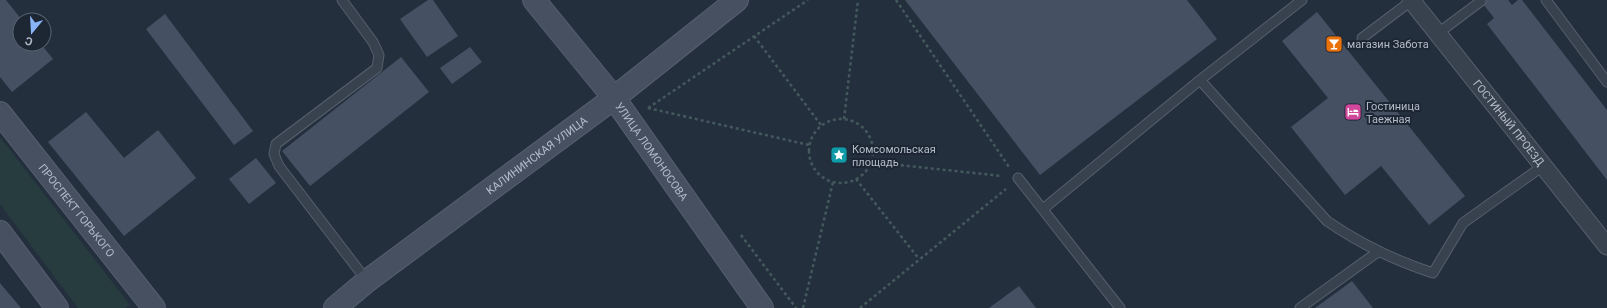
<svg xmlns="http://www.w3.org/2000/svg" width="1607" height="308" viewBox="0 0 1607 308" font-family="Roboto,sans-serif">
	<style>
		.green { fill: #263c3f }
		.building { fill: #455162 }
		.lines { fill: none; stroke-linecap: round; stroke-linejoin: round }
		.lane-casing { stroke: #565f6c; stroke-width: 11 }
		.street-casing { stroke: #565f6c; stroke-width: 19 }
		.secondary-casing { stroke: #565f6c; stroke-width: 24 }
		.path { stroke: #44595c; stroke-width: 2.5; stroke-dasharray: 3 3; stroke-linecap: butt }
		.lane { stroke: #38414e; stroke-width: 9 }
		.street { stroke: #38414e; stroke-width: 17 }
		.secondary { stroke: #465061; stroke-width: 22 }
		.labels { text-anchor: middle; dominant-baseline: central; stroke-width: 4; stroke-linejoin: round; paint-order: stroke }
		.poi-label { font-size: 11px; fill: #b4bcc9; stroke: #1d2633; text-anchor: start }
		.street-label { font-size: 11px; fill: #b4bcc9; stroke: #1d2633 }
	</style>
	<rect width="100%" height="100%" fill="#242f3e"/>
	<path class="green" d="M0,137L130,305L125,308H78L0,204Z"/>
	<path class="building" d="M0,0H6L22,20H20V44H41L53,59L12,92L0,77Z
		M428,0H433L458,36L427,57L400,19Z
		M905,0H1187L1217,39L1040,175Z
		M1480,0H1508L1512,5L1518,0H1522L1607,110V180L1487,24L1494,18Z
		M1317,12L1465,196L1429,225L1381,166L1345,195L1291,127L1328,98L1282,41Z
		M165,14L253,131L234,145L146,29Z
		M470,47L482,62L452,84L440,68Z
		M401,57L429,92L310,186L282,151Z
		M86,112L124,158L158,130L196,178L124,236L48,142Z
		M256,158L276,183L249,204L229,179Z
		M1352,281L1373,308H1315Z
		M0,283L21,308H0Z
		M1019,286L1036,308H989Z"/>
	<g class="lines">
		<g class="lane-casing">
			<path id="lane" d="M342,0L373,42L379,55L377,68L276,144L274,154L279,166L367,281
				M1302,0L1200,80L1327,221C1359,243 1396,261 1433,273L1463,223L1543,166
				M1546,0L1607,82
				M1437,34L1481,1
				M1362,38L1411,1
				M1018,178L1120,308
				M1043,209L1200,80
				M1300,308L1379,251"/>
		</g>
		<g class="street-casing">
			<g id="street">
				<path id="s1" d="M1411,0L1607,246"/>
			</g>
		</g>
		<g class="secondary-casing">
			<g id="secondary">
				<path id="s2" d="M534,0L614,98L762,308"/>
				<path id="s3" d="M0,113L154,308"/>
				<path d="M0,232L57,308"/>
				<path id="s4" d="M335,308L367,281L614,98L737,0"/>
			</g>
		</g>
		<path class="path" d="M896,0L1009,167
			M754,36L821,125
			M648,108L808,0
			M648,108L809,145
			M844,119L858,0
			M809 151a32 32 0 1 1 64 0a32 32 0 1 1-64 0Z
			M871,162L1002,176
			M856,179L919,259
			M741,235L796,308
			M803,308L833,182
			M860,308L1006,189"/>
		<use href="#lane" class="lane"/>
		<use href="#street" class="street"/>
		<use href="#secondary" class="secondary"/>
	</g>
	<defs>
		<g id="bar-square" transform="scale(0.9)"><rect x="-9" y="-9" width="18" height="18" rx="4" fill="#e8710a" stroke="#1d2633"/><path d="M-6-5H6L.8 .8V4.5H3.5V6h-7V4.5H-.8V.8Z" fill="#fff"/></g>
		<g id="hotel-square" transform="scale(0.9)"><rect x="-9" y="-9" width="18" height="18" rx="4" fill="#d1479c" stroke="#1d2633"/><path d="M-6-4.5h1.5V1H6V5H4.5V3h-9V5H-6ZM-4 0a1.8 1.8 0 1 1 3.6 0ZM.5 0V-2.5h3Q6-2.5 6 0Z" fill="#fff"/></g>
		<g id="sight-square" transform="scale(0.9)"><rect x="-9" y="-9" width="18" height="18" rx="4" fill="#0f9aa8" stroke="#1d2633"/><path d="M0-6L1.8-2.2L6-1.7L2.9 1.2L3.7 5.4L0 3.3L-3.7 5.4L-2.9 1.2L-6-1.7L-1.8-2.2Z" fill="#fff"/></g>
	</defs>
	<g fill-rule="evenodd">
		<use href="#bar-square" x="1334" y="44"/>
		<use href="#hotel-square" x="1353" y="112"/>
		<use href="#sight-square" x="839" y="155"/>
	</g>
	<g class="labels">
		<g class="poi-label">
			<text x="1347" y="44">магазин Забота</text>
			<text x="1366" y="106">Гостиница<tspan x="1366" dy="13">Таежная</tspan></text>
			<text x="852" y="149">Комсомольская<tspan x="852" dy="13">площадь</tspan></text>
		</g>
		<g class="street-label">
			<text stroke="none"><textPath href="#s1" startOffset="157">ГОСТИНЫЙ ПРОЕЗД</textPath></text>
			<text stroke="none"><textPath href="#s2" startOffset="192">УЛИЦА ЛОМОНОСОВА</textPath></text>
			<text stroke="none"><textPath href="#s4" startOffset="253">КАЛИНИНСКАЯ УЛИЦА</textPath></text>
			<text stroke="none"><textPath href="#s3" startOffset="124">ПРОСПЕКТ ГОРЬКОГО</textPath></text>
		</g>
	</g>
	<g transform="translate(32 32) rotate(198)"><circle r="19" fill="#1d2633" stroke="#59626f"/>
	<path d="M0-3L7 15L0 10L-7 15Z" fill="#8ab4f8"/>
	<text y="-6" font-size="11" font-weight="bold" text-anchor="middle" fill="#b4bcc9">С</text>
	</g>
</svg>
